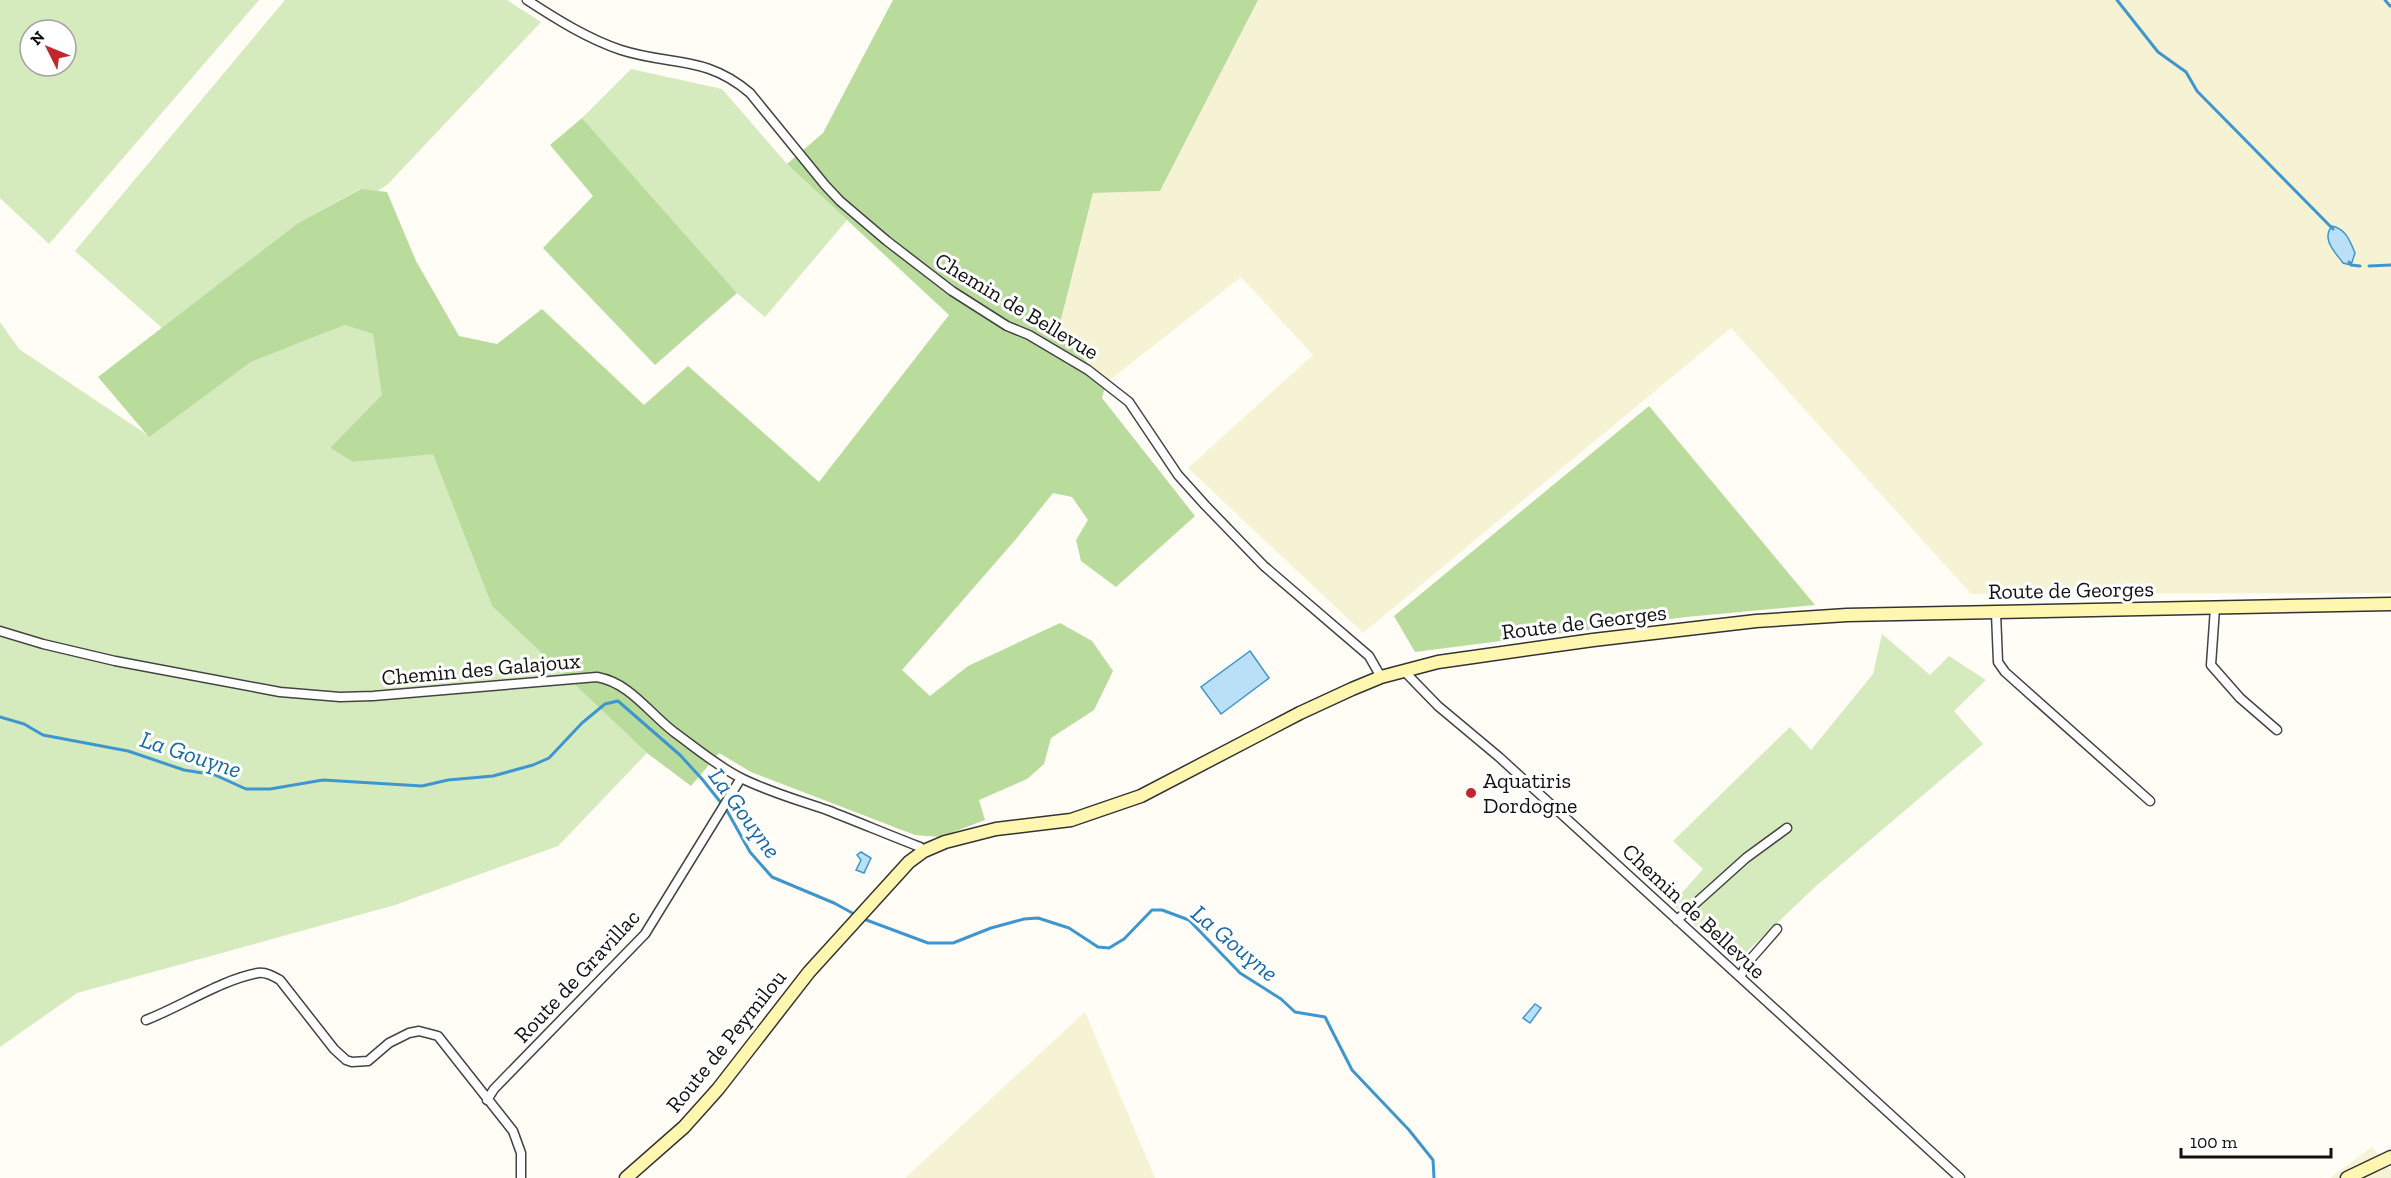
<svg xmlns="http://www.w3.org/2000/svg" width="2391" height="1178" viewBox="0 0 2391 1178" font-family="'Zilla Slab',serif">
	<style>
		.farmland { fill: #f6f3d4 }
		.green { fill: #d5ebbd; fill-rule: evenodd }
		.forest { fill: #b9dc9c }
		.water { fill: #b9e0f7; stroke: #3f96cf; stroke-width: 1.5 }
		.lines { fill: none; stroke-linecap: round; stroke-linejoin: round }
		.stream { stroke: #3f96cf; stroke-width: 3 }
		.street-casing { stroke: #444; stroke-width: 11 }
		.secondary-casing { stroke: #333; stroke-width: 15 }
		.street { stroke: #fff; stroke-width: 8 }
		.secondary { stroke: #fff6b0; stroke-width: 12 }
		.poi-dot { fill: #c4262e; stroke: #fff; stroke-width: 2 }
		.labels { text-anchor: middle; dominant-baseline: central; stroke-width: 6; stroke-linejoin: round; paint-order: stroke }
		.street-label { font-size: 22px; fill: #111; stroke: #fff }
		.poi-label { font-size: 22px; fill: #111; stroke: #fff; text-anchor: start }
		.water-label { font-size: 24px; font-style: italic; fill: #1768a6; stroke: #fff }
	</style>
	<rect width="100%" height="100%" fill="#fffdf5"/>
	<path class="farmland" d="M1258,0H2391V593L1971,594L1731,328L1363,633L1188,468L1313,355L1241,277L1106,383L1058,331L1093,193L1160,191Z
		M1085,1012L1155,1178H905Z
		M2372,1147L2391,1170V1178H2330Z"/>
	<path class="green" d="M0,0H259L49,244L0,198ZM30,30H66V66H30Z
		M285,0H507L541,22L387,185L377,191L360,189L298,223L162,328L75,251Z
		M631,69L722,89L787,164L847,220L765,317L737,293L582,118Z
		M0,322L19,349L149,436L251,362L345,325L373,334L383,395L330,448L353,462L433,453L492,606L647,753L558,846L395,905L77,993L0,1047Z
		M1882,634L1930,675L1949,656L1986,680L1954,711L1983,744L1816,886L1735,963L1672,904L1703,869L1673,841L1790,727L1811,750L1873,674Z"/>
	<path class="forest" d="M893,0H1258L1160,191L1093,193L1058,331L1106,383L1102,398L1195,516L1116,587L1081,561L1076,540L1088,520L1072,497L1053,493L1016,539L902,670L930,696L968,666L1060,623L1092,641L1113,671L1094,710L1051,738L1044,764L1027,779L979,800L985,820L940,837L915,835L751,772L719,753L691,786L647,753L492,606L433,454L353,462L330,448L382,395L373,334L345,325L251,362L149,437L98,377L298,223L361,189L387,192L416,261L459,336L497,344L542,309L644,405L688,366L819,482L949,315L787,164L823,133Z
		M582,118L737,293L655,365L543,248L593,196L550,145Z
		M1649,406L1815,605L1686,617L1415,652L1394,616Z"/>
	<path class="water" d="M2332,226C2346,229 2350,241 2355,253L2351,265L2343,263C2335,252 2321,239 2332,226Z
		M1250,651L1269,678L1221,714L1201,687Z
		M861,852L871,858L864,873L856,870L861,860L857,855Z
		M1535,1004L1541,1008L1530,1023L1523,1018Z"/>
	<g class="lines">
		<path class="stream" d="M2117,0L2158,52L2186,72L2197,91L2333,229
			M2385,0L2390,6
			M2349,262L2351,265L2360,266
			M2369,266L2391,265
			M0,717L24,724L43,735L128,751L184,770L215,775L246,789H270L323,780L422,786L448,780L493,776L533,765L549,758L582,723L605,704L618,701L680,755L702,779L726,809L750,852L772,877L834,903L856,915
			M861,918L928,943H953L991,928L1024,919L1038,918L1069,928L1098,947L1109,948L1124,939L1152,910H1162L1189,920L1240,973L1281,999L1295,1012L1325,1017L1352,1070L1409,1130L1433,1160L1434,1178"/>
		<g class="street-casing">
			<path id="street" d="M527,0C556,19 588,39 621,50C671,66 706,55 750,93L825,185L840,201L887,241L952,291L1007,326L1029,335L1088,370L1129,402L1178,475L1205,505L1264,566L1369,656L1381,677
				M2215,608L2211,665L2240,698L2277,730
				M1996,613L1998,662L2005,672L2150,801
				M0,631L43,644L115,661L280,692L340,697L373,696L597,677C630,683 648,712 674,732C696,748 717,766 741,778C769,792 798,800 827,810C858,822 889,835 920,847L924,851
				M1403,670L1438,706L1499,757L1960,1178
				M1677,920L1746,858L1787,828
				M1740,977L1749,961L1777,929
				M146,1020C180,1007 223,979 258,973C266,972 273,976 280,980L334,1049L346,1060L352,1062L368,1061L389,1043L409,1033L419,1031L438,1036L513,1131L521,1153V1178
				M487,1100L494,1089L645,934L741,778"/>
		</g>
		<g class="secondary-casing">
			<path id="secondary" d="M626,1178L684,1127L718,1089L809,972L909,862L924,851L945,842L996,829L1071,820L1141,796L1300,713L1352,689L1381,677L1438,662L1593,640L1756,621L1847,615L2391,604
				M2347,1178L2391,1157"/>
		</g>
		<use href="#street" class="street"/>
		<use href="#secondary" class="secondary"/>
	</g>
	<circle class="poi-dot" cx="1471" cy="793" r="6"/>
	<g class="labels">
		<g class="street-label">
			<text transform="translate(1017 306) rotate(31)">Chemin de Bellevue</text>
			<text transform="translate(2071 590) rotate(-1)">Route de Georges</text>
			<text transform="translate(1584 622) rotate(-7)">Route de Georges</text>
			<text transform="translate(481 669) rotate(-5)">Chemin des Galajoux</text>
			<text transform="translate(1694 911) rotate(43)">Chemin de Bellevue</text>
			<text transform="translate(577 976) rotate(-47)">Route de Gravillac</text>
			<text transform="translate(726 1041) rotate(-51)">Route de Peymilou</text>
		</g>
		<g class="poi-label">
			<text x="1483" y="780">Aquatiris<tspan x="1483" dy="25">Dordogne</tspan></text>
		</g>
		<g class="water-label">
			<text transform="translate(191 754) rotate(18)">La Gouyne</text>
			<text transform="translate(745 813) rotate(54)">La Gouyne</text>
			<text transform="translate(1235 943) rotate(40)">La Gouyne</text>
		</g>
	</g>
	<g transform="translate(48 48) rotate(313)"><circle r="28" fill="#ffffff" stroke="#a0a0a0" stroke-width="1.5"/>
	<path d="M0-4.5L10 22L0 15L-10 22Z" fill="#c4262e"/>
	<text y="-9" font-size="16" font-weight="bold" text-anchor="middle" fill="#111111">N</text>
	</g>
	<path d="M2181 1148v9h150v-9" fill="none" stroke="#111111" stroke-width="3"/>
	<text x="2190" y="1148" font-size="18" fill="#111111" stroke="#ffffff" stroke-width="4.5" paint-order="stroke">100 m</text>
</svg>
